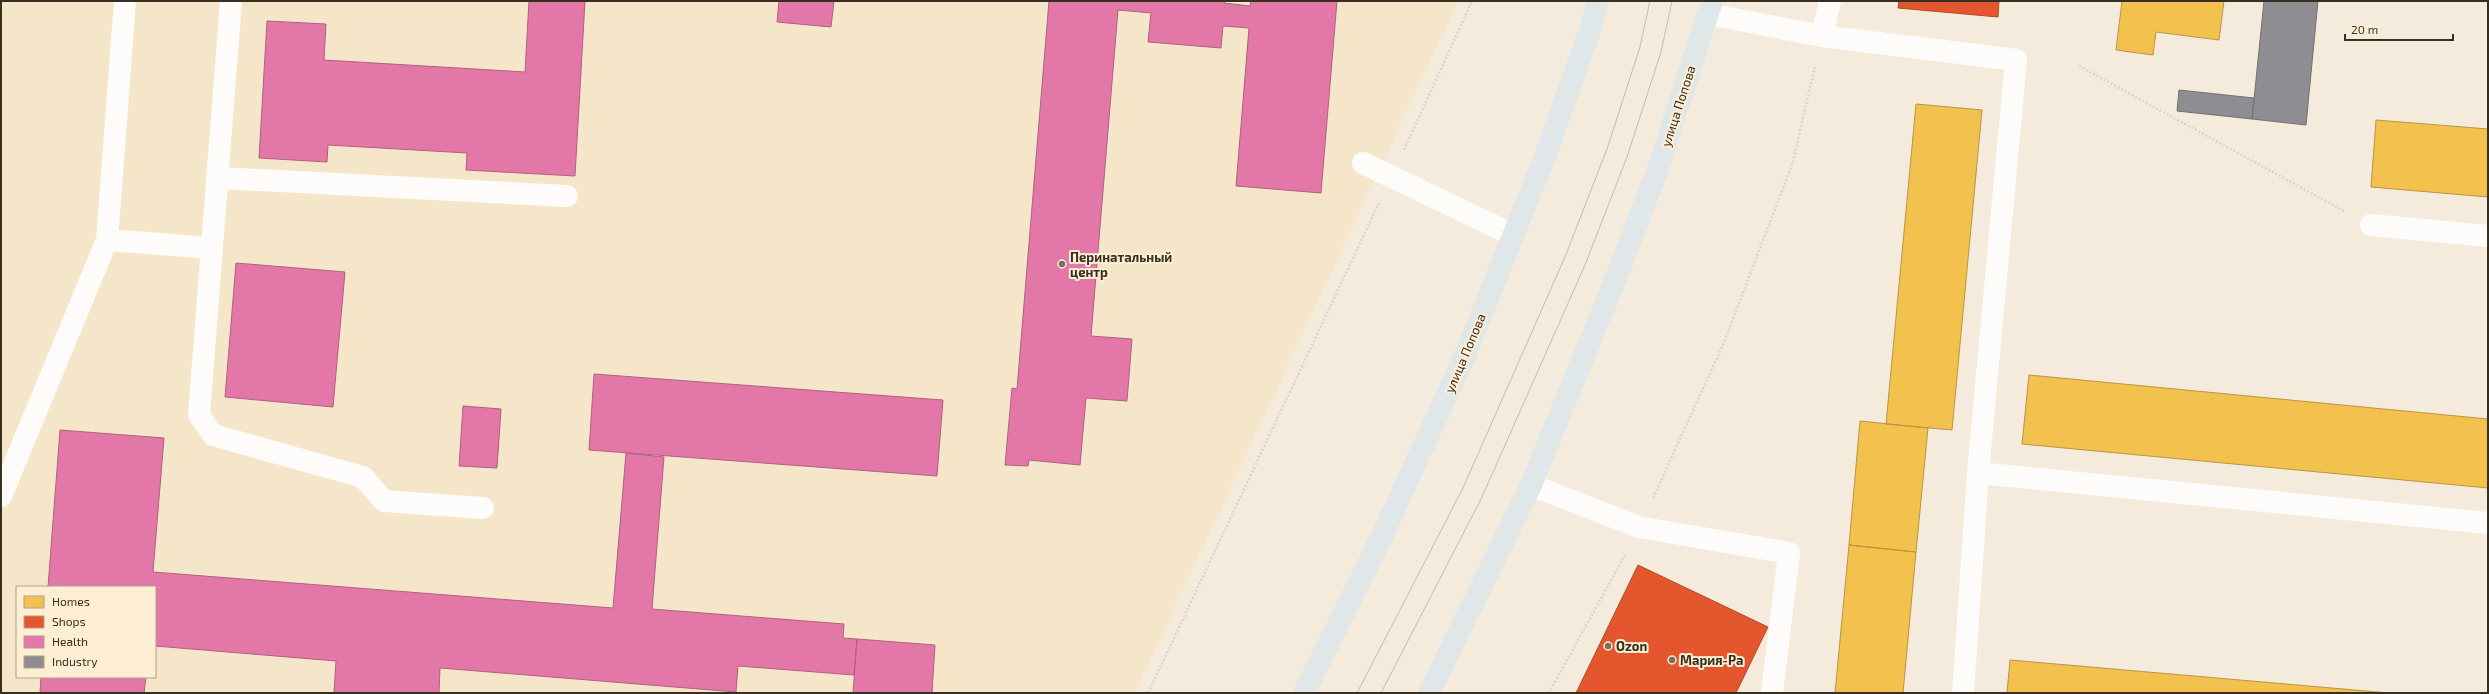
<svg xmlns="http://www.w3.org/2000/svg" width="2489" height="694" viewBox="0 0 2489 694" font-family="'Exo 2',sans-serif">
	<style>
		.built { fill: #f6e6c9; fill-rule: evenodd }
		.homes { fill: #f2c14e; stroke: #ba9541 }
		.shops { fill: #e4572e; stroke: #b04b2a }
		.health { fill: #e377a8; stroke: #af6180 }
		.industry { fill: #8d8d92; stroke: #737170 }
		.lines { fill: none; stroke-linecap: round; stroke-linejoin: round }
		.path { stroke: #d8d6d1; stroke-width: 2.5; stroke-dasharray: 2 2; stroke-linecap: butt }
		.minor { stroke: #fdfcfa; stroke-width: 22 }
		.major { stroke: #e0e7e8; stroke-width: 22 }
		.tram { stroke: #bebcb8; stroke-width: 1 }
		.poi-dot { fill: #787163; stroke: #feeed3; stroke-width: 1.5 }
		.labels { text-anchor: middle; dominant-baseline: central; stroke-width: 4; stroke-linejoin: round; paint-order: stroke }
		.street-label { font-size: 13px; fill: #362f22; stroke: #feeed3 }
		.poi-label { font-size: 13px; font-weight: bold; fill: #362f22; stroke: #feeed3; text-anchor: start }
	</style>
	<rect width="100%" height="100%" fill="#f4ebdd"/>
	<path class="built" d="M1,1H1458L1135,693H1ZM17,587H155V677H17Z"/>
	<path class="homes" d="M2122,1H2224L2219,40L2156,32L2153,55L2116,50Z
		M1916,104L1982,110L1952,430L1886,424Z
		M2376,120L2488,129V197L2371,187Z
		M2029,375L2488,419V488L2022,444Z
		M1860,421L1928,428L1916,552L1849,545Z
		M1849,545L1916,552L1903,693H1835Z
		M2010,660L2389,693H2007Z"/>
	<path class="shops" d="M1899,1H1999L1998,17L1898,8Z
		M1638,565L1768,627L1736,693H1576Z"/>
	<path class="health" d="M529,1H585L575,176L466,170L467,153L328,145L327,162L259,158L267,21L326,24L324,60L525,72Z
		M779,1H834L831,27L777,22Z
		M1049,1H1225L1224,3L1250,6L1251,1H1337L1321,193L1236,186L1249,28L1223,26L1221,48L1148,42L1151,13L1118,10L1091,336L1132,339L1127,401L1086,398L1080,465L1029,460L1028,466L1005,465L1012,388L1017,389Z
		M236,263L345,272L333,407L225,397Z
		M594,374L943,400L937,476L589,450Z
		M463,406L501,409L497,468L459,466Z
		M60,430L164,438L153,572L613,608L626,453L664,457L652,609L844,624L843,638L857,639L854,675L738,666L736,692L440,668L439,693H334L336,661L155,646V587H48Z
		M857,639L935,645L932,693H853Z
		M41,677H146L144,693H40Z"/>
	<path class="industry" d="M2264,1H2318L2306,125L2252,119Z
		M2179,90L2254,98L2252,119L2177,111Z"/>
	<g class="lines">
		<path class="path" d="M2079,66L2344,211
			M1404,150L1472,1
			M1653,498L1723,345L1793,162L1815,66
			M1148,693L1379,203
			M1549,693L1625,555"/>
		<path class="minor" d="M231,1L199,415L213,435L363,477L384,501L483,508
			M1708,14L1822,36L2016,60L1978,473L1963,693
			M1822,36L1830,1
			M1363,163L1513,235
			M219,178L567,196
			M2371,225L2488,236
			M107,240L212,248
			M1978,473L2488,523
			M1531,485L1639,527L1789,553L1772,693
			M1,496L107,240L125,1"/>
		<path class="major" d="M1304,693L1384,532L1466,353L1546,154L1591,27L1598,1
			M1429,693L1531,485L1616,278L1658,169L1712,1"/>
		<path class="tram" d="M1357,693L1463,488L1565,257L1607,149L1640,47L1650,1
			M1381,693L1482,497L1585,265L1627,157L1661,52L1672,1"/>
	</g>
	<g class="poi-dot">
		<circle cx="1062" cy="264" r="4"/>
		<circle cx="1608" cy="646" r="4"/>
		<circle cx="1672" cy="660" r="4"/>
	</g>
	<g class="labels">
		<g class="street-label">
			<text transform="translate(1678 106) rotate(-72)">улица Попова</text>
			<text transform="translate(1465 353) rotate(-67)">улица Попова</text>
		</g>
		<g class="poi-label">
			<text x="1070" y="257">Перинатальный<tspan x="1070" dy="15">центр</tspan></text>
			<text x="1616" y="646">Ozon</text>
			<text x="1680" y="660">Мария-Ра</text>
		</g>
	</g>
	<rect width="2489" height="694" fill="none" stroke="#362f22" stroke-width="4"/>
	<rect x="16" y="586" width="140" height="92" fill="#feeed3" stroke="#aea28c"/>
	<rect x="24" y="596" width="20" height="12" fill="#f2c14e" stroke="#aea28c"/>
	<text x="52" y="606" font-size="12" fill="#362f22">Homes</text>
	<rect x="24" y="616" width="20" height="12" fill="#e4572e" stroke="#aea28c"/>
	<text x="52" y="626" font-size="12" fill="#362f22">Shops</text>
	<rect x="24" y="636" width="20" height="12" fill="#e377a8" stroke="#aea28c"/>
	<text x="52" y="646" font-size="12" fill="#362f22">Health</text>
	<rect x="24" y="656" width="20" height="12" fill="#8d8d92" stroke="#aea28c"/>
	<text x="52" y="666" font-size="12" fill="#362f22">Industry</text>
	<path d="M2345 34v6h108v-6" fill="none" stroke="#362f22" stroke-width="2"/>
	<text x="2351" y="34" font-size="12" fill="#362f22" stroke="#feeed3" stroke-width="3" paint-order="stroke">20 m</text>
</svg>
